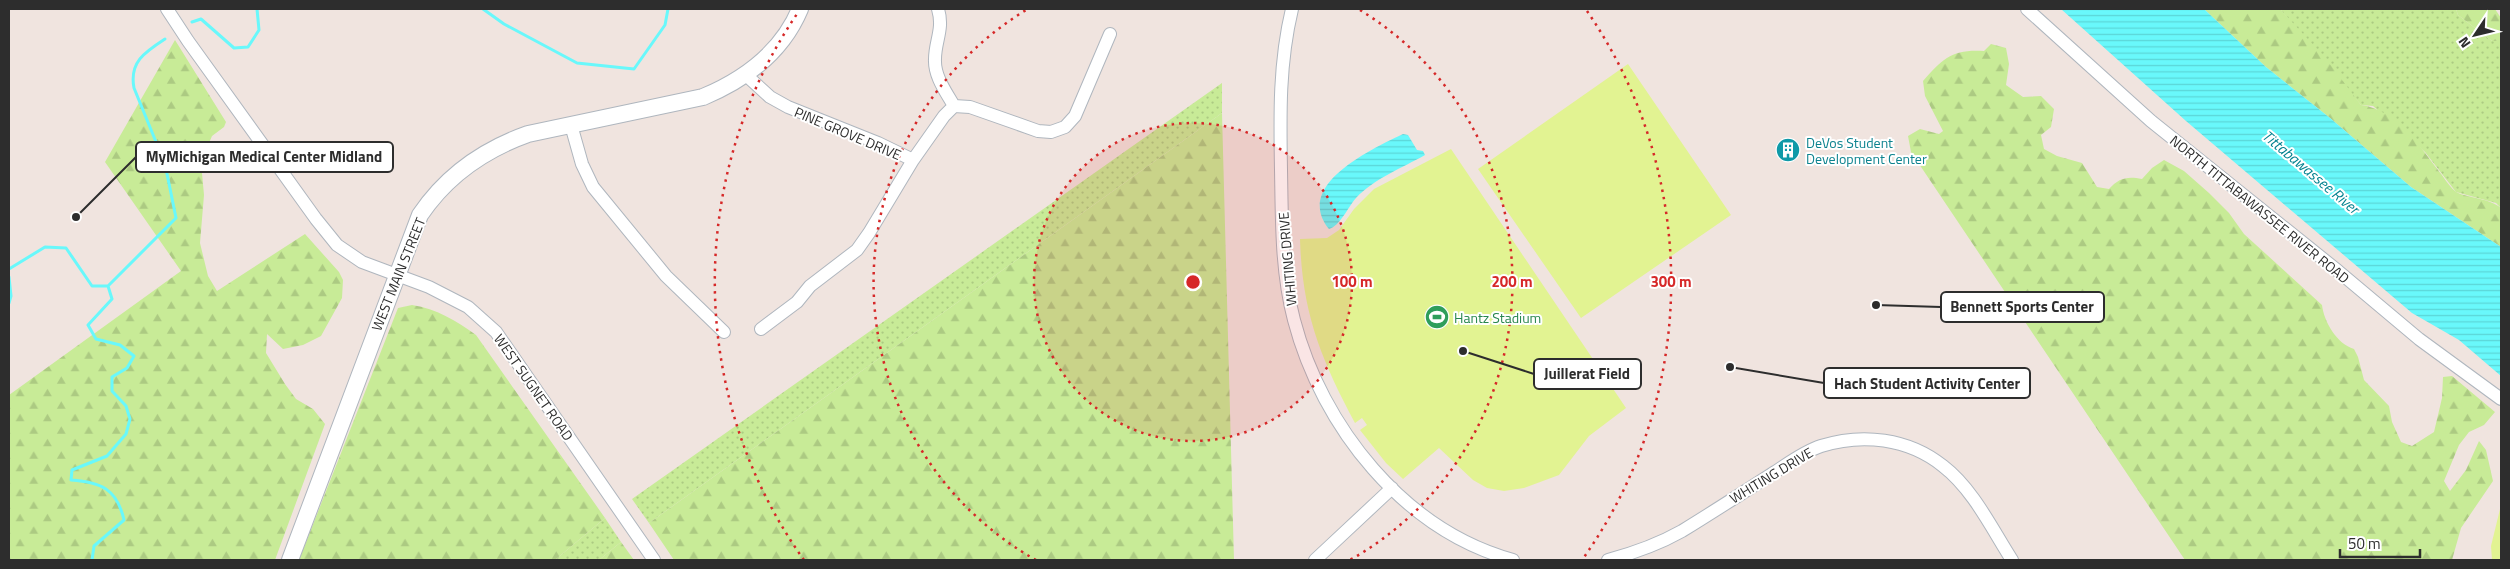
<svg xmlns="http://www.w3.org/2000/svg" width="2510" height="569" viewBox="0 0 2510 569" font-family="'Titillium Web',sans-serif">
	<style>
		.grass { fill: url(#grass-dots) }
		.forest { fill: url(#forest-firs) }
		.pitch { fill: #e2f392 }
		.water { fill: url(#water-rules) }
		.lines { fill: none; stroke-linecap: round; stroke-linejoin: round }
		.stream { stroke: #69f8fb; stroke-width: 3 }
		.minor-casing { stroke: #afb6be; stroke-width: 14 }
		.tertiary-casing { stroke: #afb6be; stroke-width: 18 }
		.minor { stroke: #fff; stroke-width: 12 }
		.tertiary { stroke: #fff; stroke-width: 16 }
		.ring { fill: none; stroke: #d62828; stroke-width: 2.5; stroke-dasharray: 2.5 5 }
		.labels { text-anchor: middle; dominant-baseline: central; stroke-width: 4; stroke-linejoin: round; paint-order: stroke }
		.street-label { font-size: 14px; fill: #2d2d2d; stroke: #fff }
		.culture-label { font-size: 14px; fill: #0d838f; stroke: #fff; text-anchor: start }
		.leisure-label { font-size: 14px; fill: #27864d; stroke: #fff; text-anchor: start }
		.water-label { font-size: 15px; font-style: italic; fill: #03828f; stroke: #fff }
		.centre { fill: #d62828; stroke: #fff; stroke-width: 2.5 }
		.ring-label { font-size: 15px; text-anchor: middle; font-weight: bold; fill: #d62828; stroke: #fff; stroke-width: 4; stroke-linejoin: round; paint-order: stroke }
		.leader { fill: none; stroke: #2d2d2d; stroke-width: 2 }
		.callout-dot { fill: #2d2d2d; stroke: #fff; stroke-width: 2 }
		.callout { fill: #fff; stroke: #2d2d2d; stroke-width: 2 }
		.callout-label { font-size: 15px; text-anchor: middle; font-weight: bold; fill: #2d2d2d }
	</style>
	<defs>
		<pattern id="grass-dots" width="8" height="8" patternUnits="userSpaceOnUse" patternTransform="scale(1.25)"><rect width="8" height="8" fill="#c8eb97"/><path d="M2 2h.1M6 6h.1" fill="none" stroke="#acca82" stroke-width="1.8" stroke-linecap="round"/></pattern>
		<pattern id="forest-firs" width="22" height="20" patternUnits="userSpaceOnUse" patternTransform="scale(1.25)"><rect width="22" height="20" fill="#c8eb97"/><path d="M5 1l3.5 6h-7zM16 11l3.5 6h-7z" fill="#acca82"/></pattern>
		<pattern id="water-rules" width="6" height="5" patternUnits="userSpaceOnUse" patternTransform="scale(1.25)"><rect width="6" height="5" fill="#69f8fb"/><path d="M0 2.5h6" fill="none" stroke="#5bd5d7"/></pattern>
	</defs>
	<rect width="100%" height="100%" fill="#f0e4df"/>
	<path class="grass" d="M2280,9H2456L2458,15L2492,41H2501V208L2496,203L2456,192L2425,152L2373,106L2361,105Z
		M1222,83V113L649,523L632,499Z
		M605,518L621,542L599,560H555Z"/>
	<path class="forest" d="M2204,9H2280L2326,59L2361,105C2394,109 2419,145 2438,170C2443,176 2449,186 2455,191C2463,198 2488,197 2501,208V247L2411,187L2330,118L2266,67Z
		M2456,9H2495L2501,18V41H2492L2458,15Z
		M175,40L226,122L224,127L212,136L201,162L204,195L200,243L208,276L217,291L305,234L339,272L343,280L342,298L321,336L303,345L283,349L267,334L266,353L285,384L296,399L313,409L325,424L275,560H9V395L181,271L105,162Z
		M1991,44L2006,48L2009,64L2006,85L2023,97L2041,96L2054,109L2051,127L2041,135L2044,149L2057,156L2082,163L2097,187L2109,189C2119,178 2127,176 2142,179L2152,168L2164,160L2184,171L2209,193L2229,213L2244,234L2322,305C2324,322 2337,344 2354,349L2358,357L2364,380L2389,406L2392,422L2401,442L2412,446L2434,432L2442,398L2443,377L2452,376L2495,412L2484,425L2469,432L2459,445L2444,481L2450,491L2466,470L2479,441L2486,450L2493,481L2461,528L2452,560H2185L1911,152L1908,136L1920,129L1939,134L1943,131L1925,96L1923,81C1943,58 1953,49 1984,51Z
		M1222,113L1234,560H674L649,523Z
		M412,305C437,309 455,320 476,335L605,518L555,560H299L398,308Z
		M621,542L634,560H599Z"/>
	<path class="pitch" d="M1628,64L1731,215L1581,318L1478,169Z
		M1451,149L1626,408L1589,436L1559,475L1524,488L1504,491L1487,488L1473,480L1439,448L1403,479L1386,463L1360,430L1367,425L1362,418L1355,423C1321,359 1302,313 1300,239L1327,238L1339,230L1354,209L1374,189Z
		M2501,505V560H2492L2491,546Z"/>
	<path class="water" d="M2061,9H2204L2266,67L2330,118L2411,187L2501,247V376L2459,340L2412,313L2186,121Z
		M1403,134L1408,135L1417,150L1423,151L1425,155C1402,168 1375,178 1356,198C1348,207 1340,226 1329,229C1293,185 1372,149 1403,134Z"/>
	<g class="lines">
		<path class="stream" d="M483,9L504,24L577,63L634,69L665,25L668,9
			M192,22L201,19L234,48L248,47L259,30L257,9
			M9,269L45,247L66,248L92,286H108L176,218L165,164L134,88C129,62 145,52 165,39
			M9,277L11,296L9,303
			M92,560L94,546L124,520C117,489 101,482 71,480L72,470L107,456L126,434L130,419L126,406L112,391V377L127,368L134,356L120,345L96,339L88,325L112,299L108,286"/>
		<g class="minor-casing">
			<path id="minor" d="M167,9L188,41L316,219L337,245L362,262L429,287L468,307L496,332L654,560
				M938,9C944,29 935,41 935,59C934,76 946,92 954,106
				M1292,9C1279,63 1280,115 1281,170C1282,220 1281,271 1294,320C1322,427 1404,530 1513,560
				M2027,9L2151,121L2338,271L2419,339L2501,399
				M746,75L770,97L788,107L878,143L913,160L944,116L954,106L970,107L1038,131L1051,132L1065,127L1075,116L1110,34
				M571,125L582,164L593,187L666,276L724,332
				M761,329L797,302L810,286L857,250L869,233L913,160
				M1315,560L1392,488
				M1608,560C1634,553 1659,544 1682,531C1713,512 1744,492 1775,472C1789,463 1805,451 1821,446C1862,433 1908,438 1943,466C1973,489 1992,529 2012,560"/>
		</g>
		<g class="tertiary-casing">
			<path id="tertiary" d="M290,560L420,215C447,175 483,150 528,134L703,97C746,79 782,52 800,9"/>
		</g>
		<use href="#minor" class="minor"/>
		<use href="#tertiary" class="tertiary"/>
	</g>
	<circle cx="1193" cy="282" r="159" fill="#d62828" fill-opacity=".12"/>
	<g class="ring">
		<circle cx="1193" cy="282" r="159"/>
		<path d="M1036 560A319 319 0 0 1 1026 10M1360 10A319 319 0 0 1 1350 560"/>
		<path d="M804 560A478 478 0 0 1 799 11M1587 11A478 478 0 0 1 1582 560"/>
	</g>
	<defs>
		<g id="building-disc" transform="scale(1.25)"><circle r="9.5" fill="#0f9aa8" stroke="#fff"/><path d="M-4-6H4V6H1V3H-1V6H-4ZM-2.5-4.3h1.7v1.8h-1.7ZM.8-4.3h1.7v1.8H.8ZM-2.5-1h1.7V.8h-1.7ZM.8-1h1.7V.8H.8Z" fill="#fff"/></g>
		<g id="stadium-disc" transform="scale(1.25)"><circle r="9.5" fill="#2e9e5b" stroke="#fff"/><path d="M0-5a6.5 5 0 1 0 0 10a6.5 5 0 1 0 0-10ZM-3.5-1.8h7v3.6h-7Z" fill="#fff"/></g>
	</defs>
	<g fill-rule="evenodd">
		<use href="#building-disc" x="1788" y="150"/>
		<use href="#stadium-disc" x="1437" y="317"/>
	</g>
	<g class="labels">
		<g class="street-label">
			<text transform="translate(848 133) rotate(23)">PINE GROVE DRIVE</text>
			<text transform="translate(2260 209) rotate(39)">NORTH TITTABAWASSEE RIVER ROAD</text>
			<text transform="translate(1287 259) rotate(-95)">WHITING DRIVE</text>
			<text transform="translate(398 274) rotate(-68)">WEST MAIN STREET</text>
			<text transform="translate(534 387) rotate(55)">WEST SUGNET ROAD</text>
			<text transform="translate(1771 475) rotate(-31)">WHITING DRIVE</text>
		</g>
		<g class="culture-label">
			<text x="1806" y="142">DeVos Student<tspan x="1806" dy="16">Development Center</tspan></text>
		</g>
		<g class="leisure-label">
			<text x="1454" y="317">Hantz Stadium</text>
		</g>
		<g class="water-label">
			<text transform="translate(2311 172) rotate(40)">Tittabawassee River</text>
		</g>
	</g>
	<circle cx="1193" cy="282" r="8" class="centre"/>
	<g class="ring-label">
		<text x="1352" y="287">100 m</text>
		<text x="1512" y="287">200 m</text>
		<text x="1671" y="287">300 m</text>
	</g>
	<path class="leader" d="M76 217L136 157M1876 305L1941 307M1463 351L1534 374M1730 367L1824 383"/>
	<g class="callout-dot">
		<circle cx="76" cy="217" r="5"/>
		<circle cx="1876" cy="305" r="5"/>
		<circle cx="1463" cy="351" r="5"/>
		<circle cx="1730" cy="367" r="5"/>
	</g>
	<g class="callout">
		<rect x="136" y="142" width="257" height="30" rx="5"/>
		<rect x="1941" y="292" width="163" height="30" rx="5"/>
		<rect x="1534" y="359" width="107" height="30" rx="5"/>
		<rect x="1824" y="368" width="206" height="30" rx="5"/>
	</g>
	<g class="callout-label">
		<text x="264" y="162">MyMichigan Medical Center Midland</text>
		<text x="2022" y="312">Bennett Sports Center</text>
		<text x="1587" y="379">Juillerat Field</text>
		<text x="1927" y="389">Hach Student Activity Center</text>
	</g>
	<rect width="2510" height="569" fill="none" stroke="#2d2d2d" stroke-width="20"/>
	<g transform="translate(2475 35) rotate(235)" stroke="#ffffff" stroke-width="4" paint-order="stroke">
	<path d="M0-4L9 19L0 12L-9 19Z" fill="#2d2d2d"/>
	<text y="-8" font-size="14" font-weight="bold" text-anchor="middle" fill="#2d2d2d">N</text>
	</g>
	<path d="M2340 549v8h80v-8" fill="none" stroke="#2d2d2d" stroke-width="2.5"/>
	<text x="2348" y="549" font-size="15" fill="#2d2d2d" stroke="#ffffff" stroke-width="4" paint-order="stroke">50 m</text>
</svg>
